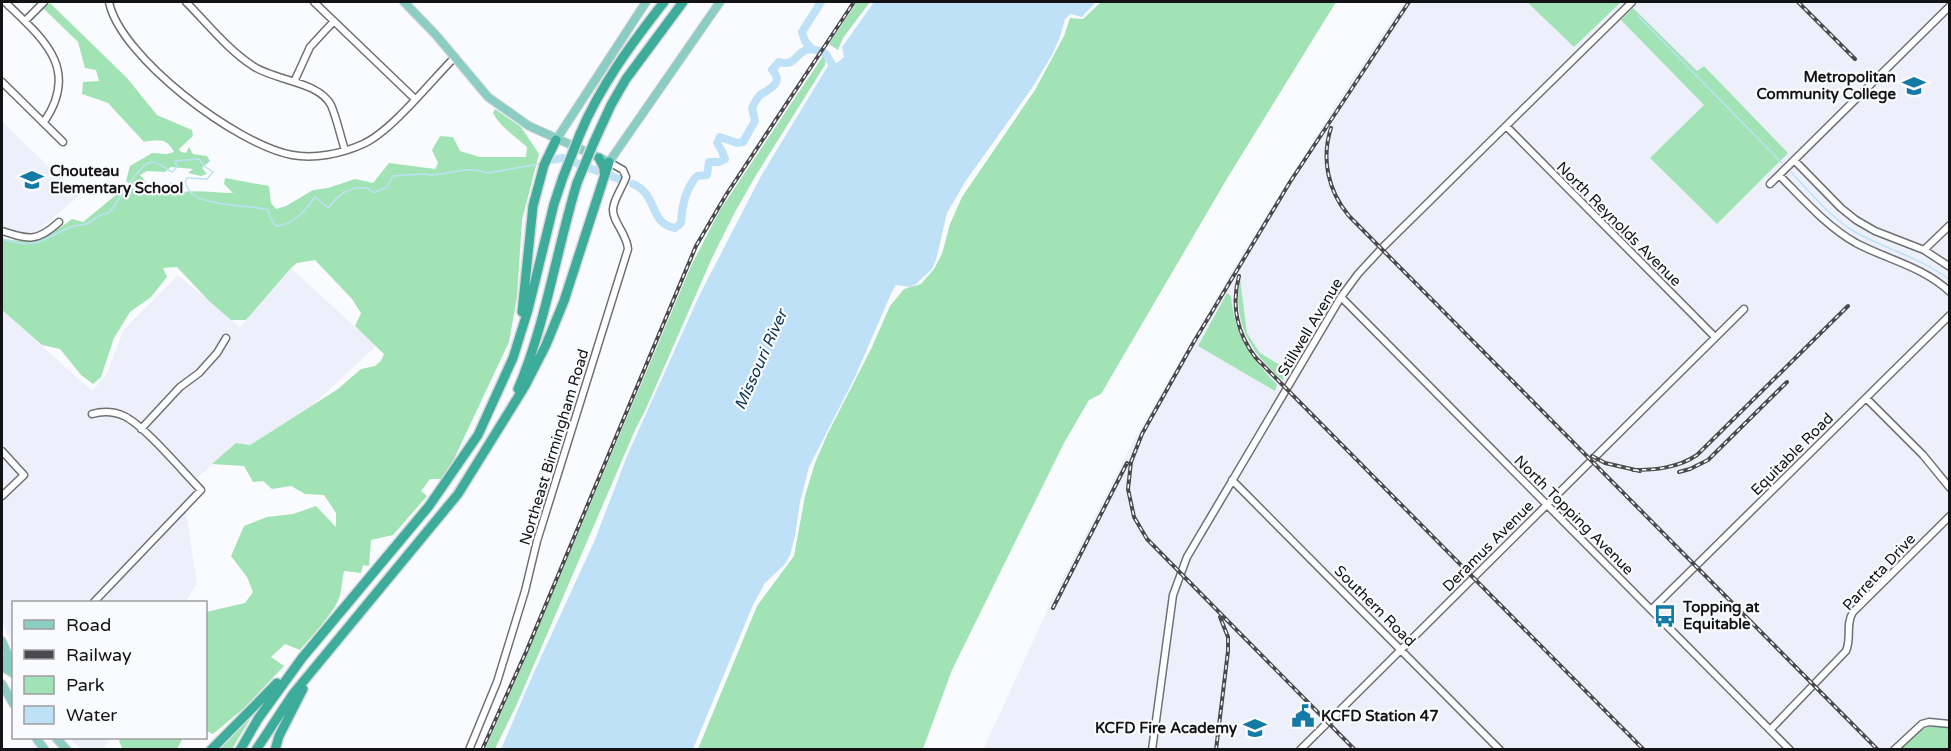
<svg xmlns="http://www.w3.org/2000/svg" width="1951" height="751" viewBox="0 0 1951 751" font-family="'Varela Round',sans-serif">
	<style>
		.built { fill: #edf0fb }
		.green { fill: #a1e3b4 }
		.water { fill: #bee1f7 }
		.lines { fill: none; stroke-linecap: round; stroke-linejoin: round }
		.stream { stroke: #bee1f7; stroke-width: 1.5 }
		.river { stroke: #bee1f7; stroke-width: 8 }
		.minor-casing { stroke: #6f7073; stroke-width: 9 }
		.major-casing { stroke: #d9d9da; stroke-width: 10 }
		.highway-casing { stroke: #d9d9da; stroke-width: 12 }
		.minor { stroke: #fff; stroke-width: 6 }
		.major { stroke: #8bcdc3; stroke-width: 8 }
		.highway { stroke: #3eac9b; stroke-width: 9 }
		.rail-casing { stroke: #4a4a4d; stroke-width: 4 }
		.rail { stroke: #fafbff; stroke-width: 1.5; stroke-dasharray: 4.5; stroke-linecap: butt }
		.highway-bridge-casing { stroke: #d9d9da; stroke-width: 12; stroke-linecap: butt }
		.highway-bridge { stroke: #3eac9b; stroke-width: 9 }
		.labels { text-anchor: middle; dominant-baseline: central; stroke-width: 4.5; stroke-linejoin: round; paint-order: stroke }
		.poi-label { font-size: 15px; font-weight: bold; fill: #131315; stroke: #fafbff; text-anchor: start }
		.street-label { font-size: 15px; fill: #131315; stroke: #fafbff }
		.water-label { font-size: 16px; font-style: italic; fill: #0b354c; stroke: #fafbff }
	</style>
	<rect width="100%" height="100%" fill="#fafbff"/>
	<path class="built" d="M1404,2H1949V749L983,750L1052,600L1135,438L1238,261L1347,87Z
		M3,122L79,196L29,238L2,230V125Z
		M291,268L376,346L315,403L250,445L236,443L193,482L201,490L185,506L197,583L186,602H14L13,649L2,621V310L92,391L106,375L124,329L178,275L240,327Z
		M69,738H110L103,750L81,749Z"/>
	<path class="green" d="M857,2H870L843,38L838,50L829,44Z
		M1101,2H1336L1228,177L1101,394L1089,400L1064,443L952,670L923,749H698L757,606L794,556L805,496L815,463L828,433L871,349L890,306L904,289L921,284L934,269L942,254L950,224L962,197L1035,90L1064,36L1070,18L1083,19Z
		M1527,2H1621L1574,47Z
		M50,3L127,78L157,115L192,130L193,136L179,149L181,152L186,153L189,147L193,154L207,156L210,161L202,168L207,174L201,176L188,173L193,169L171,167L165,172L147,171L140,175L147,183L167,188L171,182L182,192C199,190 215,193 233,193L224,184L225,178L269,186L271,203L276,209L286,206L313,190L328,188L355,179L373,183L389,163L435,169L438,163L432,150L440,136L453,137L460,151L480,157H526L527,147C515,136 500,127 493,113L495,109L521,127L539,154L522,220L517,297L509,342L453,461L442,479H430L421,491L427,496L393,535L371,540L369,566L363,565L361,573L344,571C342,580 342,587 340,595C337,610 310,638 300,650L285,644L271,657L284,666L244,708L213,734L206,731V612L245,603L253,592L247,577L231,556L244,526L267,517L293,514L316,506L336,527V513L324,495L305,494L291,486L272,489L263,481L253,482L244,466L212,464L236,443L250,445L338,389L361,369L375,366L381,361L384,354L355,326L361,313L352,299L315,260L297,263L291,268L246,320H231L209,301L177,267L163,268L167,277L151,297L130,312L114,338L101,377L93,384L81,375L60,349L42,345L2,310V238C37,246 44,239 72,219L83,222L122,190L135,188L126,181L130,166L152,153L167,154L174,152C167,138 158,139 144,142L108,103L82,94L83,82L99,81L96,70L85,68L78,42L43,8Z
		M1633,8L1697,71L1704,66L1788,153L1717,224L1650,158L1704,105L1621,20Z
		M823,56L826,57L825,65L755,177L735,212L712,258L645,411L636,428L517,704L495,749H485L519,673L691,266L720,210Z
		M1240,279L1247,333L1260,353L1288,370L1283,380C1276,376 1271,369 1265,363C1243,340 1234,311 1240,279Z
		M1227,293L1231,296C1235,338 1250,355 1277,385L1275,391L1198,346Z
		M252,716L232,749H220Z
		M1933,726L1949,727V749L1898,750L1920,729Z
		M121,738H183L177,749L123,750L119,741Z"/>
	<path class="water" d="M874,2H1096L1082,17L1071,14L1065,19L1060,37L1052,55L1032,88L965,182L947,213L936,260L932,269L916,284L910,287L896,285L891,294L855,377L809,467L800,502L795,536L790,555L785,564L765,583L753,605L693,749H501L534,672L594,542L627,456L699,296L761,176L829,64L837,63L844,57L842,47Z"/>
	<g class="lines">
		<path class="stream" d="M1638,16L1782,163
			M1791,172C1811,193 1830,217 1855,232C1887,250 1920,257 1950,280
			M2,239C39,251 42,238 74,226C79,225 84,225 88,223C97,219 97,214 109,213C118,202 139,164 151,162C158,161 165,169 172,172L177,167L175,161L199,159L204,166L213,172L207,179L187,178L185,182C187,186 188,191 192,194C205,205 249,206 267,209L273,223L277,226C294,224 305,211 315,197L328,208C339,194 349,186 367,188L374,193L387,187L393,176L423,174L434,175L465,170H475L488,173L539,164"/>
		<path class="river" d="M811,48L805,41L802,32L821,2
			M551,160L563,158L600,172
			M611,176L619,179
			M633,184C658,194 649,224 675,228L681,223C682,206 685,189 697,176L707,175L709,162H719L725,159L722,151L717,143L720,137L737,143L743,142L755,121L752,108C754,104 757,98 760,95C769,89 785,83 772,70L779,62C802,69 794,38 826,54L833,66L836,67"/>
		<g class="minor-casing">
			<path id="minor" d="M5,2C42,38 81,68 44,122
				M109,2C120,57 237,145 292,155C315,159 341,154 363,144C391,132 432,80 455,57
				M186,2C207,23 228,50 253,66C275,81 318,81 331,105C337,119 340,135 345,150
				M314,2L415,99
				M25,21L44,2
				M2,82L63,142
				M294,82L310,47L334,21
				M1507,127L1715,337
				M1794,160L1841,208L1856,220L1875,231L1924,250L1950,267
				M1779,175C1803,199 1826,226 1856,243C1888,260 1922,266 1950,292
				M1770,184L1950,6
				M2,231C29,240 37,242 59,222
				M1924,250L1950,225
				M1341,297L1790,750
				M1866,398L1923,455L1950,488
				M92,414C103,411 113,411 124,416C144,425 183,472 201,490L94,602
				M141,429L180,387L199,373L217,353L226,338
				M2,451L24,475L2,496
				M1232,480L1500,750
				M1651,610L1950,315
				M1770,730L1846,651C1852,637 1845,625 1853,612L1950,516
				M469,750L497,682L525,591L537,541L628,249C627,234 612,221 613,209C614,198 623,187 626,177L623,170L609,162
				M1152,750L1173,595L1187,557L1341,297L1358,274L1382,248L1632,2
				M1300,750L1744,309
				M1894,750L1922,724L1929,722L1950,724"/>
		</g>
		<g class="major-casing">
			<path id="major" d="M404,2L436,35L488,97L529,126L609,162L720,2
				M556,140L646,2
				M2,641L14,668
				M2,659L6,669L14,674
				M2,684L14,705
				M36,738L45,750
				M56,738L67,750"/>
		</g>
		<g class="highway-casing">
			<path id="highway" d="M580,134C600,86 632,43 664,2
				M594,142L611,105L626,79L683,2
				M599,158L604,168V172
				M522,312L533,206L544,165L556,140
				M518,389C546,323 556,252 577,183
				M211,750L277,683
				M240,750L258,719L302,658L429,506L478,435L513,358L528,310L554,204L563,177
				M256,750L293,694L458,494L525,386L546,345L564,301L609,162
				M275,750L279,736L303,689"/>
		</g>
		<use href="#minor" class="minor"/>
		<use href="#major" class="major"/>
		<use href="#highway" class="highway"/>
		<g class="rail-casing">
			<path id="rail" d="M1798,2L1855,59
				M1331,128C1321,159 1328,191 1349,216L1878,750
				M1239,276C1231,305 1237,334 1256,358L1644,750
				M1592,456L1605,463L1640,471
				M1633,470C1655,470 1678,468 1697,455L1848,306
				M1679,472L1690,469L1708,460L1787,382
				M1053,608L1127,463
				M482,750L526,652L696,246L726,195L854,2
				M1216,750L1228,651V637L1220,617
				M1355,750L1147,539L1134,517L1128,489L1131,462L1142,434L1192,345L1290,182L1409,2"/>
		</g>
		<use href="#rail" class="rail"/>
		<g class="highway-bridge-casing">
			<path id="highway-bridge" d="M563,177L580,134
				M577,183L594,142"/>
		</g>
		<use href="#highway-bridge" class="highway-bridge"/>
	</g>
	<defs>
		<g id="university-bare" transform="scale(1.8)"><path d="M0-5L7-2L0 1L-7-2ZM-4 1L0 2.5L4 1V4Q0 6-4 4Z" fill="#127aa5" stroke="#fafbff" stroke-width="2.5" paint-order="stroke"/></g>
		<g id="school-bare" transform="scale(1.8)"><path d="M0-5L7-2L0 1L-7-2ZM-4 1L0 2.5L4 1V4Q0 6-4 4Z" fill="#127aa5" stroke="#fafbff" stroke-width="2.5" paint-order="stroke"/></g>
		<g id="bus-bare" transform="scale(1.8)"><path d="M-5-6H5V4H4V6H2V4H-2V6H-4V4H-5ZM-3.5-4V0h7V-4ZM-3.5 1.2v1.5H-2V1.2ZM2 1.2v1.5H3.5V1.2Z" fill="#127aa5" stroke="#fafbff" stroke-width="2.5" paint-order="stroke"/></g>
		<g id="civic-bare" transform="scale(1.8)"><path d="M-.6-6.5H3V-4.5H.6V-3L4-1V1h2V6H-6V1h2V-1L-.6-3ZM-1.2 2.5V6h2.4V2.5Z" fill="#127aa5" stroke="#fafbff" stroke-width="2.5" paint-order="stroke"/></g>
	</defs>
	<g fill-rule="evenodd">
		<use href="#university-bare" x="1914" y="86"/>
		<use href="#school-bare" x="32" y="180"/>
		<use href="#bus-bare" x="1665" y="616"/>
		<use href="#civic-bare" x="1303" y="716"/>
		<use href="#school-bare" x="1255" y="728"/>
	</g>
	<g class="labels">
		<g class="poi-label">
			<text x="1896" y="77" text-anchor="end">Metropolitan<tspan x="1896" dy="17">Community College</tspan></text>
			<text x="50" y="171">Chouteau<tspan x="50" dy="17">Elementary School</tspan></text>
			<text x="1683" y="607">Topping at<tspan x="1683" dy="17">Equitable</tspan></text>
			<text x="1321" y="716">KCFD Station 47</text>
			<text x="1237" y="728" text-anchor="end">KCFD Fire Academy</text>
		</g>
		<g class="street-label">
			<text transform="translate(1619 224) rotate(45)">North Reynolds Avenue</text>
			<text transform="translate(1310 327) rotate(-59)">Stillwell Avenue</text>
			<text transform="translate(554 447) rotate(-73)">Northeast Birmingham Road</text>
			<text transform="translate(1792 454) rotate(-45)">Equitable Road</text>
			<text transform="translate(1574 515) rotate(45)">North Topping Avenue</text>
			<text transform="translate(1488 546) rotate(-45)">Deramus Avenue</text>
			<text transform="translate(1879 572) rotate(-47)">Parretta Drive</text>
			<text transform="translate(1375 606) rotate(45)">Southern Road</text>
		</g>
		<g class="water-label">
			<text transform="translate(761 360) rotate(-66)">Missouri River</text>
		</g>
	</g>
	<rect width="1951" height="751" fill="none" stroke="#131315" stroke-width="6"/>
	<rect x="12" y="601" width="195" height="138" fill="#fafbff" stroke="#9e9ea1" stroke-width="1.5"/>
	<rect x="24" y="620" width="30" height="9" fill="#8bcdc3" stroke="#9e9ea1" stroke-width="1.5"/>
	<text x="66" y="631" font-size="18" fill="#131315">Road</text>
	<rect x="24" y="650" width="30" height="9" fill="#4a4a4d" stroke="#9e9ea1" stroke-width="1.5"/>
	<text x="66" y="661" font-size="18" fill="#131315">Railway</text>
	<rect x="24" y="676" width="30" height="18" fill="#a1e3b4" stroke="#9e9ea1" stroke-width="1.5"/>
	<text x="66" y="691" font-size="18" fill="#131315">Park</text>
	<rect x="24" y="706" width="30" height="18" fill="#bee1f7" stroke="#9e9ea1" stroke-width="1.5"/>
	<text x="66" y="721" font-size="18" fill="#131315">Water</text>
</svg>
